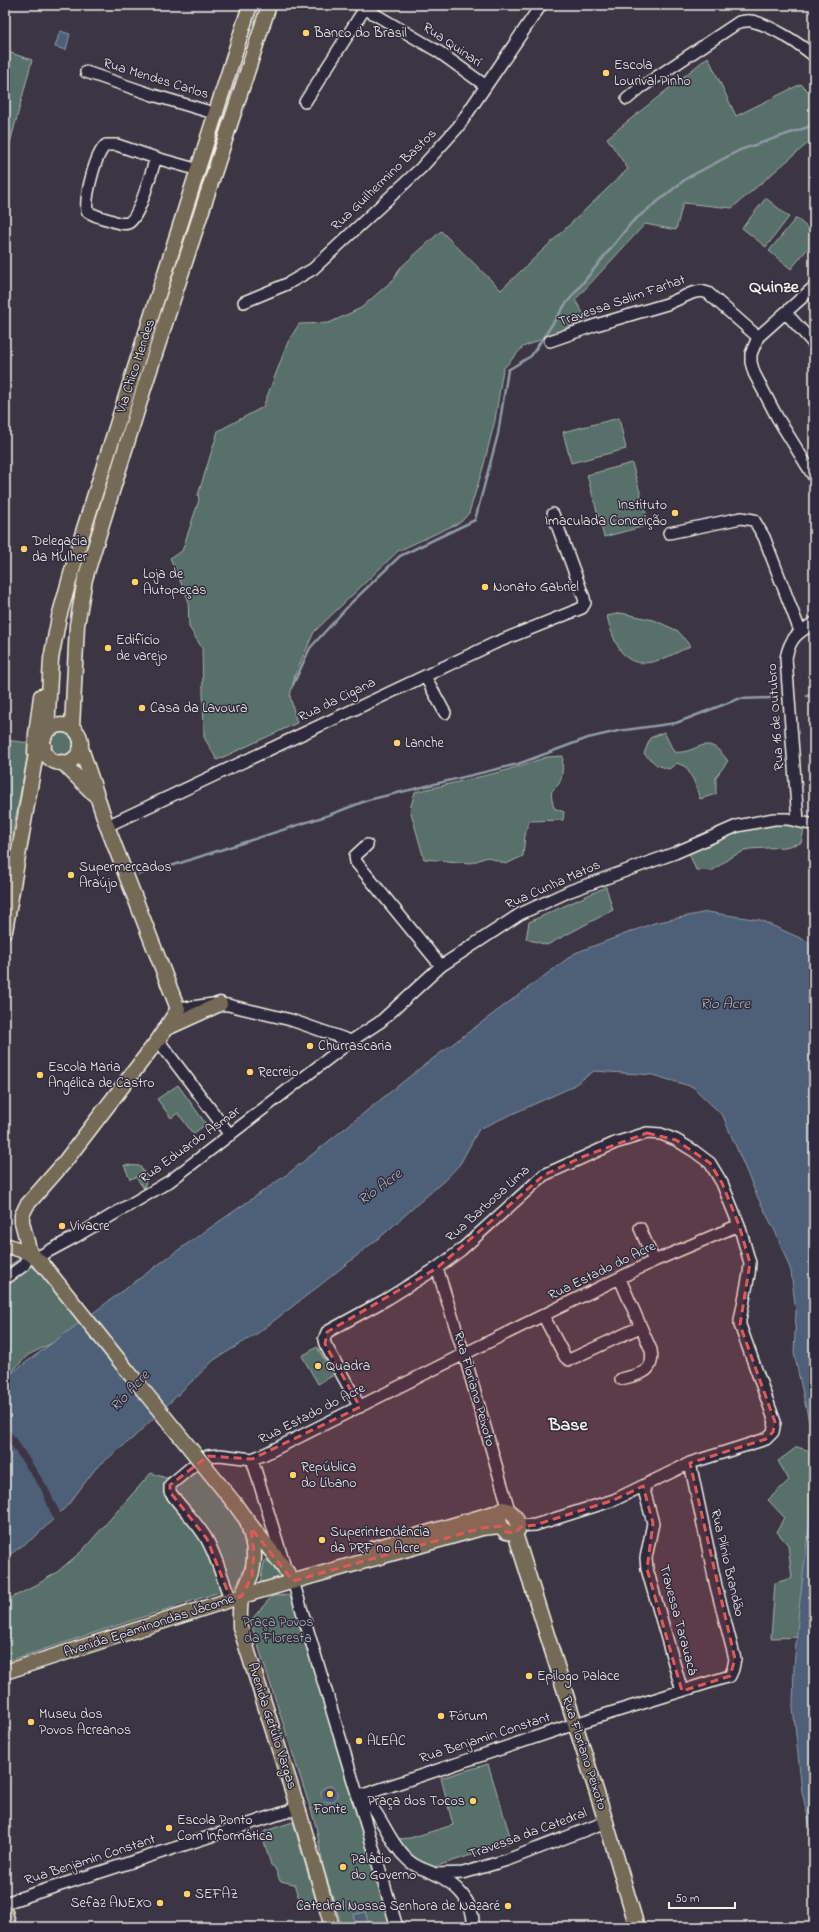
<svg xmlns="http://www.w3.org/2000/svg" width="819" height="1932" viewBox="0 0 819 1932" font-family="'Indie Flower',sans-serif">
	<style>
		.green { fill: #59706b; stroke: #a6b0aa }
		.water { fill: #4d6178; stroke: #909ba5 }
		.pier { fill: #3c3544 }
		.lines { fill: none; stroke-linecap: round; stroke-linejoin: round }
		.stream { stroke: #909ba5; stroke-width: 2.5 }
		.minor-casing { stroke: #f4f1e8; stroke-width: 14 }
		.major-casing { stroke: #f4f1e8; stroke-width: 17 }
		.minor { stroke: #2f2a3d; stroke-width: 11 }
		.major { stroke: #756a55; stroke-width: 14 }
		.major-bridge-casing { stroke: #f4f1e8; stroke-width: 17; stroke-linecap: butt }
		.major-bridge { stroke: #756a55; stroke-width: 14 }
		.marked { fill: #de5a58; fill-opacity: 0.2; stroke: #de5a58; stroke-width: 3; stroke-dasharray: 8 5; stroke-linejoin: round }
		.poi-dot { fill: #ffd166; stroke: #2f2a3d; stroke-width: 1.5 }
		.labels { text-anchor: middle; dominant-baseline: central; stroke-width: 3; stroke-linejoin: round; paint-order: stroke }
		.poi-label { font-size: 14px; fill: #f4f1e8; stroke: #2f2a3d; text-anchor: start }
		.street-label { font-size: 14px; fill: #f4f1e8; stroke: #2f2a3d }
		.park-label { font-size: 14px; fill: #aeb7b0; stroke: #2f2a3d }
		.water-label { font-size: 15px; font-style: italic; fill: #b1b7bb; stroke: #2f2a3d }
		.district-label { font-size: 18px; font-weight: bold; fill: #f4f1e8; stroke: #2f2a3d }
	</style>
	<rect width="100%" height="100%" fill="#3c3544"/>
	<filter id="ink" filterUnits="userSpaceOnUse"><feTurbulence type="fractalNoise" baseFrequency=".025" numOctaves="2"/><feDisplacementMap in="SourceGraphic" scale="8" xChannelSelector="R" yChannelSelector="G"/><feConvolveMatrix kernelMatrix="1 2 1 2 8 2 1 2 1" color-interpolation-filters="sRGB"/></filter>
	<g filter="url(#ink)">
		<path class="green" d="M5,51L32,60L5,162Z
			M708,57L736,116L801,84L814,97V138L732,208L683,203L676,230L645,224L575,300L587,319L523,347L503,369L495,420L483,468L469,513L461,522L398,551L314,632L295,675L290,696L297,723L217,760L204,737L202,648L189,627L188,599L170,558L182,551L199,500L198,495L218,431L263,407L288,342L299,324L329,323L361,308L394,279L400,268L441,231L501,290L628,169L607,138Z
			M766,198L789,217L766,247L742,228Z
			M796,218L814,233V241L791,269L769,251Z
			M619,418L626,449L571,463L563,432Z
			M632,463L649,525L604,537L587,475Z
			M621,613L654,620L678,631L690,646C643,671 621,674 607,616Z
			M48 744a14 14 0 1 1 28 0a14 14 0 1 1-28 0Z
			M664,732L674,752C699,755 705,729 728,761L716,777V794L700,799L694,781L686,767L677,763L669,769L657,765L644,754L650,738Z
			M5,740L30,743L5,872Z
			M563,756C562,763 563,773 561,779C556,794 547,783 554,808L564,812L563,820L529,821L525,835L523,856L506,864L487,857L471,863L424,859L410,809L415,792L504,771L547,757Z
			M753,824L805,825L801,843L785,847L749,849L731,857L712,871L696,870L688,851Z
			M606,887L613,910L547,945L526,939L529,922Z
			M178,1085L206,1124L193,1134L178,1113L171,1118L157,1099Z
			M124,1165L140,1166L147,1177L144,1189L136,1177L130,1179Z
			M20,1258L35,1264L85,1327L28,1355L5,1379V1269Z
			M317,1347L334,1375L318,1384L302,1356Z
			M797,1447L814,1452V1597L806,1637L771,1638L775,1583L792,1578L788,1545L777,1532L784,1517L768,1500L789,1480L778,1461Z
			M199,1467L244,1525L248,1546L246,1563L238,1583L232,1588L5,1662V1601L33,1587L57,1572L82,1551L151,1473L166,1478Z
			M265,1559L285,1579L259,1587Z
			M290,1595L300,1622L356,1814L393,1927H342L323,1866L316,1826L253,1630L252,1619L272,1596Z
			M488,1764L512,1842L431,1868C417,1860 405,1852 395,1839L410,1838L453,1825L441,1778Z
			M293,1822L317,1905L302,1908L294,1884L280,1881L275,1868L271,1865L262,1835L265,1831Z"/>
		<path class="water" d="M60,31L70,34L66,50L55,47Z
			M707,912L760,920L809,942L814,947V1843L802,1792L793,1707L794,1667L799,1608L809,1525L813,1440L794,1353L796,1312L791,1271L776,1233L757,1196L723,1116L693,1087L653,1075L594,1071L570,1088L479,1129L460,1164L447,1178L385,1233L319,1286L258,1333L214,1360L133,1438L96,1468L68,1505L36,1536L5,1558V1378L174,1253L289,1173L419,1069L575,953L654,923Z
			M321 1794a8 8 0 1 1 16 0a8 8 0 1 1-16 0Z
			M365,1912L370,1927H356L353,1915Z"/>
		<path class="pier" d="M5,1424L21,1446L48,1488L61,1515L54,1521L41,1489L5,1437Z"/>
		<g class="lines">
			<path class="stream" d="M293,685L310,648L352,602L400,556L475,520L498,434L508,370L531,356L565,305L632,222L687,178L740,150L814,125
				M807,696L814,694
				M139,874L174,865L329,815L368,800L518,764L588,738L618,731L676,723L738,699L771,698"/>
			<g class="minor-casing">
				<path id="minor" d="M359,5L439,52L486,86
					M86,72L153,95L217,114
					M627,99L640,88L739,22C742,22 747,20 751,21C769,24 800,44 814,56
					M305,102L367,5
					M156,158C151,171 140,218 128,223C122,225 115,222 110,220C102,218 94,216 87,211C85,197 95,154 106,145H117L156,158L199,170
					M814,287L758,337L751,354V362L754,373L777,417L814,477
					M244,302L287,284L313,269L421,168L458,127L541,5
					M786,313L814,344
					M550,341L596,325L667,304L692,293L701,291L708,293L758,337
					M669,533L741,518L754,520L764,537L800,631
					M425,676L445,713
					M798,821L786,658C790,638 797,633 814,623
					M107,826L495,643L582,608L585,603L584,598L553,514
					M367,845L355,856L356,862L441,966
					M178,1009L213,1004L228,1005L291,1020L351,1041
					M158,1040L230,1135
					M640,1228L654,1261
					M36,1258L75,1237L170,1181L351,1041L380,1022L441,966L520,914L570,891L675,853L737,826L774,819H788L814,825
					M437,1268L464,1354L509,1510
					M5,1279L24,1265L30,1253
					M620,1279L651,1350C655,1373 640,1374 621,1379
					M544,1317L565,1357L569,1360L640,1327
					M360,1407L325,1344L324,1340L327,1332L387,1299L437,1268L461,1250L544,1175L615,1143L647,1133L661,1134L676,1140L694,1151L710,1163L722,1183L739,1225L750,1263L749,1274L740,1320V1325L775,1422L773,1432L766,1439L690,1463L614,1500L535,1525L518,1526
					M252,1459L284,1564
					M643,1486L653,1523L646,1558L647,1569L682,1691
					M293,1581L397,1927
					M231,1600C222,1579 217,1557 206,1538C196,1521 181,1508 170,1492V1485L195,1464L208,1456L220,1455L252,1459L265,1454L464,1354L654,1261L739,1225
					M357,1797L575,1724L730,1676L733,1669L735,1659L716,1586L690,1463
					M357,1797C362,1800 368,1802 372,1807C385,1824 392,1846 408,1860C416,1868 425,1869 435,1874C456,1884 475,1902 473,1927
					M435,1874L463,1873L507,1860L606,1822
					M5,1903L298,1808"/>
			</g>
			<g class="major-casing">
				<path id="major" d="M43 744a19 19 0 1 1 38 0a19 19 0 1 1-38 0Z
					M72,728L77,625L85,579L145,385L269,5
					M47,732L51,659L59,617L82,535L250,5
					M35,753L36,734L41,696
					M62,762L92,792
					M5,931L35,759L44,746
					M165,1029L220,1004
					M5,1245L30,1253L44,1266L130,1374
					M30,1253L22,1222V1215L27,1205L63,1164L158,1040L178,1009L107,826L81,748
					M235,1504C253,1531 276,1554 293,1581
					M504,1509C514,1511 519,1521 518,1530L515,1533L506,1532C499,1526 498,1520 501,1511Z
					M248,1524C252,1538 256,1552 253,1567C252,1578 245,1586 242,1596C239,1606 240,1617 240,1627L300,1815L332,1927
					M515,1533L606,1822L637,1927
					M372,1549L501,1511
					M5,1672L242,1596L482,1528L500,1526
					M5,1912L9,1927"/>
			</g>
			<use href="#minor" class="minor"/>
			<use href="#major" class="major"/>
			<g class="major-bridge-casing">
				<path id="major-bridge" d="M130,1374L235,1504"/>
			</g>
			<use href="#major-bridge" class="major-bridge"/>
		</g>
	</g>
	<path class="marked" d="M647,1133L676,1140L710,1163L722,1183L739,1225L750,1263L740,1325L775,1422L773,1432L766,1439L690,1463L735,1659L730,1676L682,1691L647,1569L653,1523L643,1486L614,1500L535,1525L521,1527L515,1533L506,1532L500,1526L482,1528L293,1581L251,1528L254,1553L252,1576L242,1596L231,1600L207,1539L170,1492V1485L208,1456L252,1459L360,1407L325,1344L327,1332L437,1268L544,1175L582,1157Z"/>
	<g class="poi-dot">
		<circle cx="306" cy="33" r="4"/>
		<circle cx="606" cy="73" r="4"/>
		<circle cx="675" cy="513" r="4"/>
		<circle cx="24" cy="549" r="4"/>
		<circle cx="135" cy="582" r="4"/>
		<circle cx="485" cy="587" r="4"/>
		<circle cx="108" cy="648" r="4"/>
		<circle cx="142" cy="708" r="4"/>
		<circle cx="397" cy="743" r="4"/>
		<circle cx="71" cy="875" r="4"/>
		<circle cx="310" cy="1046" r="4"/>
		<circle cx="250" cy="1072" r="4"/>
		<circle cx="40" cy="1075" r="4"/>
		<circle cx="62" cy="1226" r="4"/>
		<circle cx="318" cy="1366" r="4"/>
		<circle cx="293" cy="1475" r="4"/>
		<circle cx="322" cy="1540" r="4"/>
		<circle cx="529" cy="1676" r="4"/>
		<circle cx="441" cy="1716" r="4"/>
		<circle cx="31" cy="1722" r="4"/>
		<circle cx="359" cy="1741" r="4"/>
		<circle cx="330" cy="1794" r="4"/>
		<circle cx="473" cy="1801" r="4"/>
		<circle cx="169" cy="1828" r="4"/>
		<circle cx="343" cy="1867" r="4"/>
		<circle cx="187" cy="1894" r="4"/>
		<circle cx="160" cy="1903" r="4"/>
		<circle cx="508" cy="1906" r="4"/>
	</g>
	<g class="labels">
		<g class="poi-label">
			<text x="314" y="33">Banco do Brasil</text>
			<text x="614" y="65">Escola<tspan x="614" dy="16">Lourival Pinho</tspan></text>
			<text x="667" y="505" text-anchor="end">Instituto<tspan x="667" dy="16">Imaculada Conceição</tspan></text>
			<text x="32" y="541">Delegacia<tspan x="32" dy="16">da Mulher</tspan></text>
			<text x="143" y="574">Loja de<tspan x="143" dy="16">Autopeças</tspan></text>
			<text x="493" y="587">Nonato Gabriel</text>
			<text x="116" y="640">Edifício<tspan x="116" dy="16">de varejo</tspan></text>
			<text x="150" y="708">Casa da Lavoura</text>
			<text x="405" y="743">Lanche</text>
			<text x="79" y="867">Supermercados<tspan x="79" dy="16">Araújo</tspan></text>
			<text x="318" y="1046">Churrascaria</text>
			<text x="48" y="1067">Escola Maria<tspan x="48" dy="16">Angélica de Castro</tspan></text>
			<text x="258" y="1072">Recreio</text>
			<text x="70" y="1226">Vivacre</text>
			<text x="326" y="1366">Quadra</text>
			<text x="301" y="1467">República<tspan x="301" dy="16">do Líbano</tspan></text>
			<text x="330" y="1532">Superintendência<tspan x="330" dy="16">da PRF no Acre</tspan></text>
			<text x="537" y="1676">Epilogo Palace</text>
			<text x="39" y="1714">Museu dos<tspan x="39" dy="16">Povos Acreanos</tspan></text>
			<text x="449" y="1716">Fórum</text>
			<text x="367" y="1741">ALEAC</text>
			<text x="465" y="1801" text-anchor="end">Praça dos Tocos</text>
			<text x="330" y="1809" text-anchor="middle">Fonte</text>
			<text x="177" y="1820">Escola Ponto<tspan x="177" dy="16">Com Informática</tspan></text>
			<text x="351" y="1859">Palácio<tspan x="351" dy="16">do Governo</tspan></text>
			<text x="195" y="1894">SEFAZ</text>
			<text x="152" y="1903" text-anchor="end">Sefaz ANEXO</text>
			<text x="500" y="1906" text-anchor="end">Catedral Nossa Senhora de Nazaré</text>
		</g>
		<g class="street-label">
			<text transform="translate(452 45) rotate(34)">Rua Quinarí</text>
			<text transform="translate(156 79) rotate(17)">Rua Mendes Carlos</text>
			<text transform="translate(384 180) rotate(-44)">Rua Guilhermino Bastos</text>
			<text transform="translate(622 301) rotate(-19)">Travessa Salim Farhat</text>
			<text transform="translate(136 366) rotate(-72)">Via Chico Mendes</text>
			<text transform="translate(337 700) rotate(-26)">Rua da Cigana</text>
			<text transform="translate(776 717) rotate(-94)">Rua 16 de Outubro</text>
			<text transform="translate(553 885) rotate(-24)">Rua Cunha Matos</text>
			<text transform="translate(190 1145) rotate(-36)">Rua Eduardo Asmar</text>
			<text transform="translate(488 1204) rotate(-42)">Rua Barbosa Lima</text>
			<text transform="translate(602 1271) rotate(-26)">Rua Estado do Acre</text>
			<text transform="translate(474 1389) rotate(74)">Rua Floriano Peixoto</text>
			<text transform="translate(312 1414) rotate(-27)">Rua Estado do Acre</text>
			<text transform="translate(727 1563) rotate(77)">Rua Plínio Brandão</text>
			<text transform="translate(678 1620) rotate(75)">Travessa Tarauacá</text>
			<text transform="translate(149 1626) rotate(-18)">Avenida Epaminondas Jácome</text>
			<text transform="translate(272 1726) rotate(72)">Avenida Getúlio Vargas</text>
			<text transform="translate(485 1738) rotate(-18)">Rua Benjamin Constant</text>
			<text transform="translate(584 1753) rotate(72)">Rua Floriano Peixoto</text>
			<text transform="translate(528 1834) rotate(-20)">Travessa da Catedral</text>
			<text transform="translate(90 1860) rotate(-18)">Rua Benjamin Constant</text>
		</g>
		<g class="park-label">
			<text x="278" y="1622">Praça Povos<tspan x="278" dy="16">da Floresta</tspan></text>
		</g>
		<g class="water-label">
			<text x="725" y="1004">Rio Acre</text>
			<text transform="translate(380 1187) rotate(-36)">Río Acre</text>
			<text transform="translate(130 1391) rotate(-47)">Río Acre</text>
		</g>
		<g class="district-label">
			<text x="774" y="288">Quinze</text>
			<text x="568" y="1426">Base</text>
		</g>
	</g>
	<rect width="819" height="1932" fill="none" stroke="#2f2a3d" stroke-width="20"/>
	<rect x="10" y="10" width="799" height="1912" fill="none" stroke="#f4f1e8" stroke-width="1.5" filter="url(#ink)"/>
	<path d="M669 1902v6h66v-6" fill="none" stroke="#f4f1e8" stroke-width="2"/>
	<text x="675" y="1902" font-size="12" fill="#f4f1e8" stroke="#2f2a3d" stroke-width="3" paint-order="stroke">50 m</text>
</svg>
